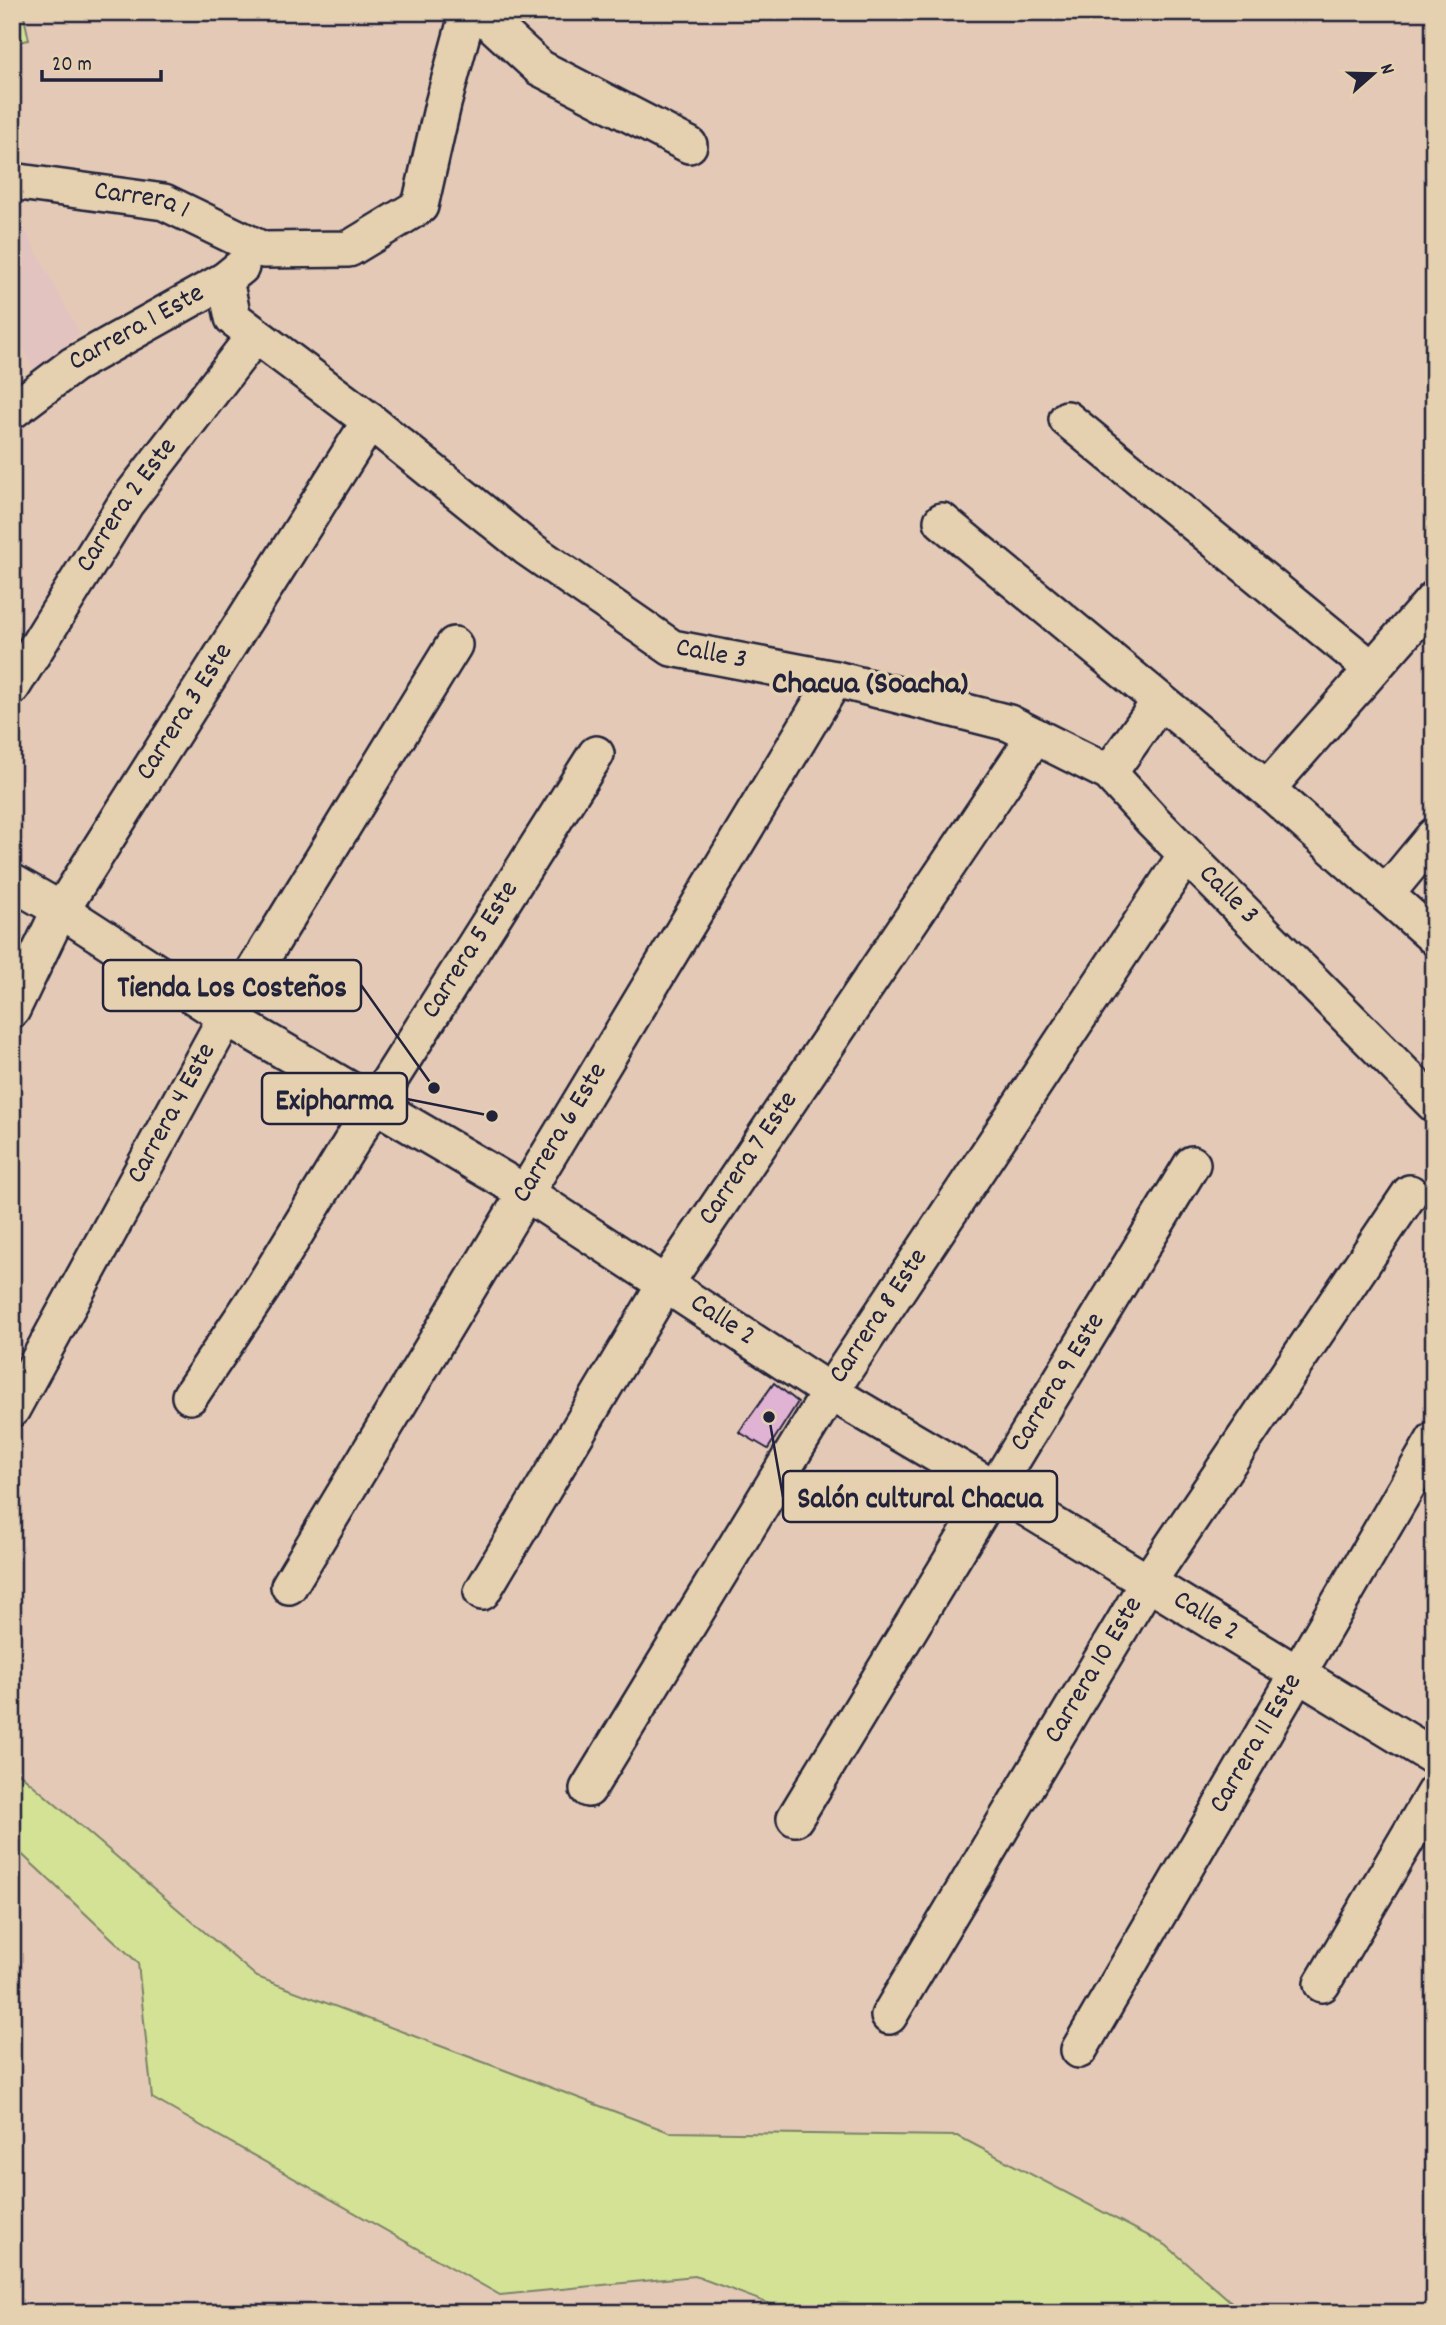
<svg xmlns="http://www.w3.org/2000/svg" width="1446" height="2325" viewBox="0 0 1446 2325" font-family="Dekko,sans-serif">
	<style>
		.built { fill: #e3c3bf }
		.green { fill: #d3e295; stroke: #7a8268; stroke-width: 2 }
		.building { fill: #e0b2d4; stroke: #22223b; stroke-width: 2 }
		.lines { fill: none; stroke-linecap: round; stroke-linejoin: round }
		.minor-casing { stroke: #22223b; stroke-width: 40 }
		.minor { stroke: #e5d0af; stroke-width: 35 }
		.labels { text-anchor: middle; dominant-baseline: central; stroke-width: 7; stroke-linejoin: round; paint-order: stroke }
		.street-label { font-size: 28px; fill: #22223b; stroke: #e5d0af }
		.quarter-label { font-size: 32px; font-weight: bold; fill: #22223b; stroke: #e5d0af }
		.leader { fill: none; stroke: #22223b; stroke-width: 2.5 }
		.callout-dot { fill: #22223b; stroke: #e5d0af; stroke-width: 2.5 }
		.callout { fill: #e5d0af; stroke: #22223b; stroke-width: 2.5 }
		.callout-label { font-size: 30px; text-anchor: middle; font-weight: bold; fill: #22223b }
	</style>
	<rect width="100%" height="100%" fill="#e4cab6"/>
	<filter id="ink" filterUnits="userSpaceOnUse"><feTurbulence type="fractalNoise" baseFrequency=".0143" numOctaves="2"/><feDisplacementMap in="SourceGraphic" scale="14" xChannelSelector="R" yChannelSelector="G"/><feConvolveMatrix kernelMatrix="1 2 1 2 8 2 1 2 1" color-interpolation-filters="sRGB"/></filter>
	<g filter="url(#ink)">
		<path class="built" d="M12,205L80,334L33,370L12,324Z"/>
		<path class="green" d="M12,12H23L29,40L12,43Z
			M12,1767L257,1977L669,2132L958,2136L1166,2245L1244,2313H794L695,2276L500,2295L152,2098L138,1963L12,1845Z"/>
		<path class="building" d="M774,1383L798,1402L768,1449L739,1432Z"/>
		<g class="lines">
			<g class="minor-casing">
				<g id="minor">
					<path d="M479,12L540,68L689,145"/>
					<path id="s1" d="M12,181L164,202L263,250L349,249L420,206L443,104L468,12"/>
					<path id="s2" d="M225,280L233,318L370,421L526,547L672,648L835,679L1009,723L1109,773L1153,821L1434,1104"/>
					<path id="s3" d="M12,411L73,365L225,280L241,267"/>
					<path d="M1067,419L1372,669"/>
					<path d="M942,521L1267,789L1434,937"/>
					<path id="s4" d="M12,687L126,503L255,335"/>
					<path d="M1109,773L1160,701"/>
					<path d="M1267,789L1434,599"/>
					<path id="s5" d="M12,882L61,910L226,1017L526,1193L830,1392L995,1489L1434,1757"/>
					<path d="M1386,894L1434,836"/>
					<path id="s6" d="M12,1010L55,920L370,421"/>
					<path id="s7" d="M190,1396L263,1287L374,1105L596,754"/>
					<path id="s8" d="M12,1409L226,1017L454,645"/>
					<path id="s9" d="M289,1586L835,679"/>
					<path id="s10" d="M482,1592L666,1283L1035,736"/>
					<path id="s11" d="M588,1789L830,1392L1186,855"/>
					<path id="s12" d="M795,1818L1192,1164"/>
					<path d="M1322,1984L1434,1793"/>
					<path id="s13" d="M889,2016L1148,1582L1410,1193"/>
					<path id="s14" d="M1079,2050L1434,1440"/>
				</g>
			</g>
			<use href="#minor" class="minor"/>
		</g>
	</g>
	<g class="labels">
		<g class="street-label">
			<text stroke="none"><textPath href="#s1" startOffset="131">Carrera 1</textPath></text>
			<text stroke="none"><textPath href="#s3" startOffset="150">Carrera 1 Este</textPath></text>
			<text stroke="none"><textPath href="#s4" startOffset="215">Carrera 2 Este</textPath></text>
			<text stroke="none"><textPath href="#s2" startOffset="628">Calle 3</textPath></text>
			<text stroke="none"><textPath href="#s6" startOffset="345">Carrera 3 Este</textPath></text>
			<text stroke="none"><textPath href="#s2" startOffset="1216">Calle 3</textPath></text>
			<text stroke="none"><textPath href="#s7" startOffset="527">Carrera 5 Este</textPath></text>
			<text stroke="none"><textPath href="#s8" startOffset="336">Carrera 4 Este</textPath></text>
			<text stroke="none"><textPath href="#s9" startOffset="528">Carrera 6 Este</textPath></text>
			<text stroke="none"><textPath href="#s10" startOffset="509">Carrera 7 Este</textPath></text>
			<text stroke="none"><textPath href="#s11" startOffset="555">Carrera 8 Este</textPath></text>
			<text stroke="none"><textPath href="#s5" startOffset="835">Calle 2</textPath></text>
			<text stroke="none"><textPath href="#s12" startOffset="509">Carrera 9 Este</textPath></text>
			<text stroke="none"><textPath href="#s5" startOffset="1402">Calle 2</textPath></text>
			<text stroke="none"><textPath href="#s13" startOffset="402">Carrera 10 Este</textPath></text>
			<text stroke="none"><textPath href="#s14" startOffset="354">Carrera 11 Este</textPath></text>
		</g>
		<g class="quarter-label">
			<text x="870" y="686">Chacua (Soacha)</text>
		</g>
	</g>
	<path class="leader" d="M434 1088L361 985M492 1116L407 1099M769 1417L783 1497"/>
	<g class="callout-dot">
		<circle cx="434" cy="1088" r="7"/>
		<circle cx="492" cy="1116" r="7"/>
		<circle cx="769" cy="1417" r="7"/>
	</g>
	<g class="callout">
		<rect x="103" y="960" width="258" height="51" rx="7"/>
		<rect x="262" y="1073" width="145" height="51" rx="7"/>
		<rect x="783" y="1471" width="274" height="51" rx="7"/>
	</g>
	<g class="callout-label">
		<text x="232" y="996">Tienda Los Costeños</text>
		<text x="334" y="1109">Exipharma</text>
		<text x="920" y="1507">Salón cultural Chacua</text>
	</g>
	<rect width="1446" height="2325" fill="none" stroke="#e5d0af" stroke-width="42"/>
	<rect x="21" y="21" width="1404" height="2283" fill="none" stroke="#22223b" stroke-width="2.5" filter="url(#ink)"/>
	<g transform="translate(1373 74) rotate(70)" stroke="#e5d0af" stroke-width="5" paint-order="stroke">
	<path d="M0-5L12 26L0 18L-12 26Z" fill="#22223b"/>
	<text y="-10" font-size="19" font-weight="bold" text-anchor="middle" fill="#22223b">N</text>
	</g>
	<path d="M42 70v10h119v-10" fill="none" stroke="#22223b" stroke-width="3.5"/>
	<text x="52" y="70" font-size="21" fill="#22223b" stroke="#e5d0af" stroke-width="5" paint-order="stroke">20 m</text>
</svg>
